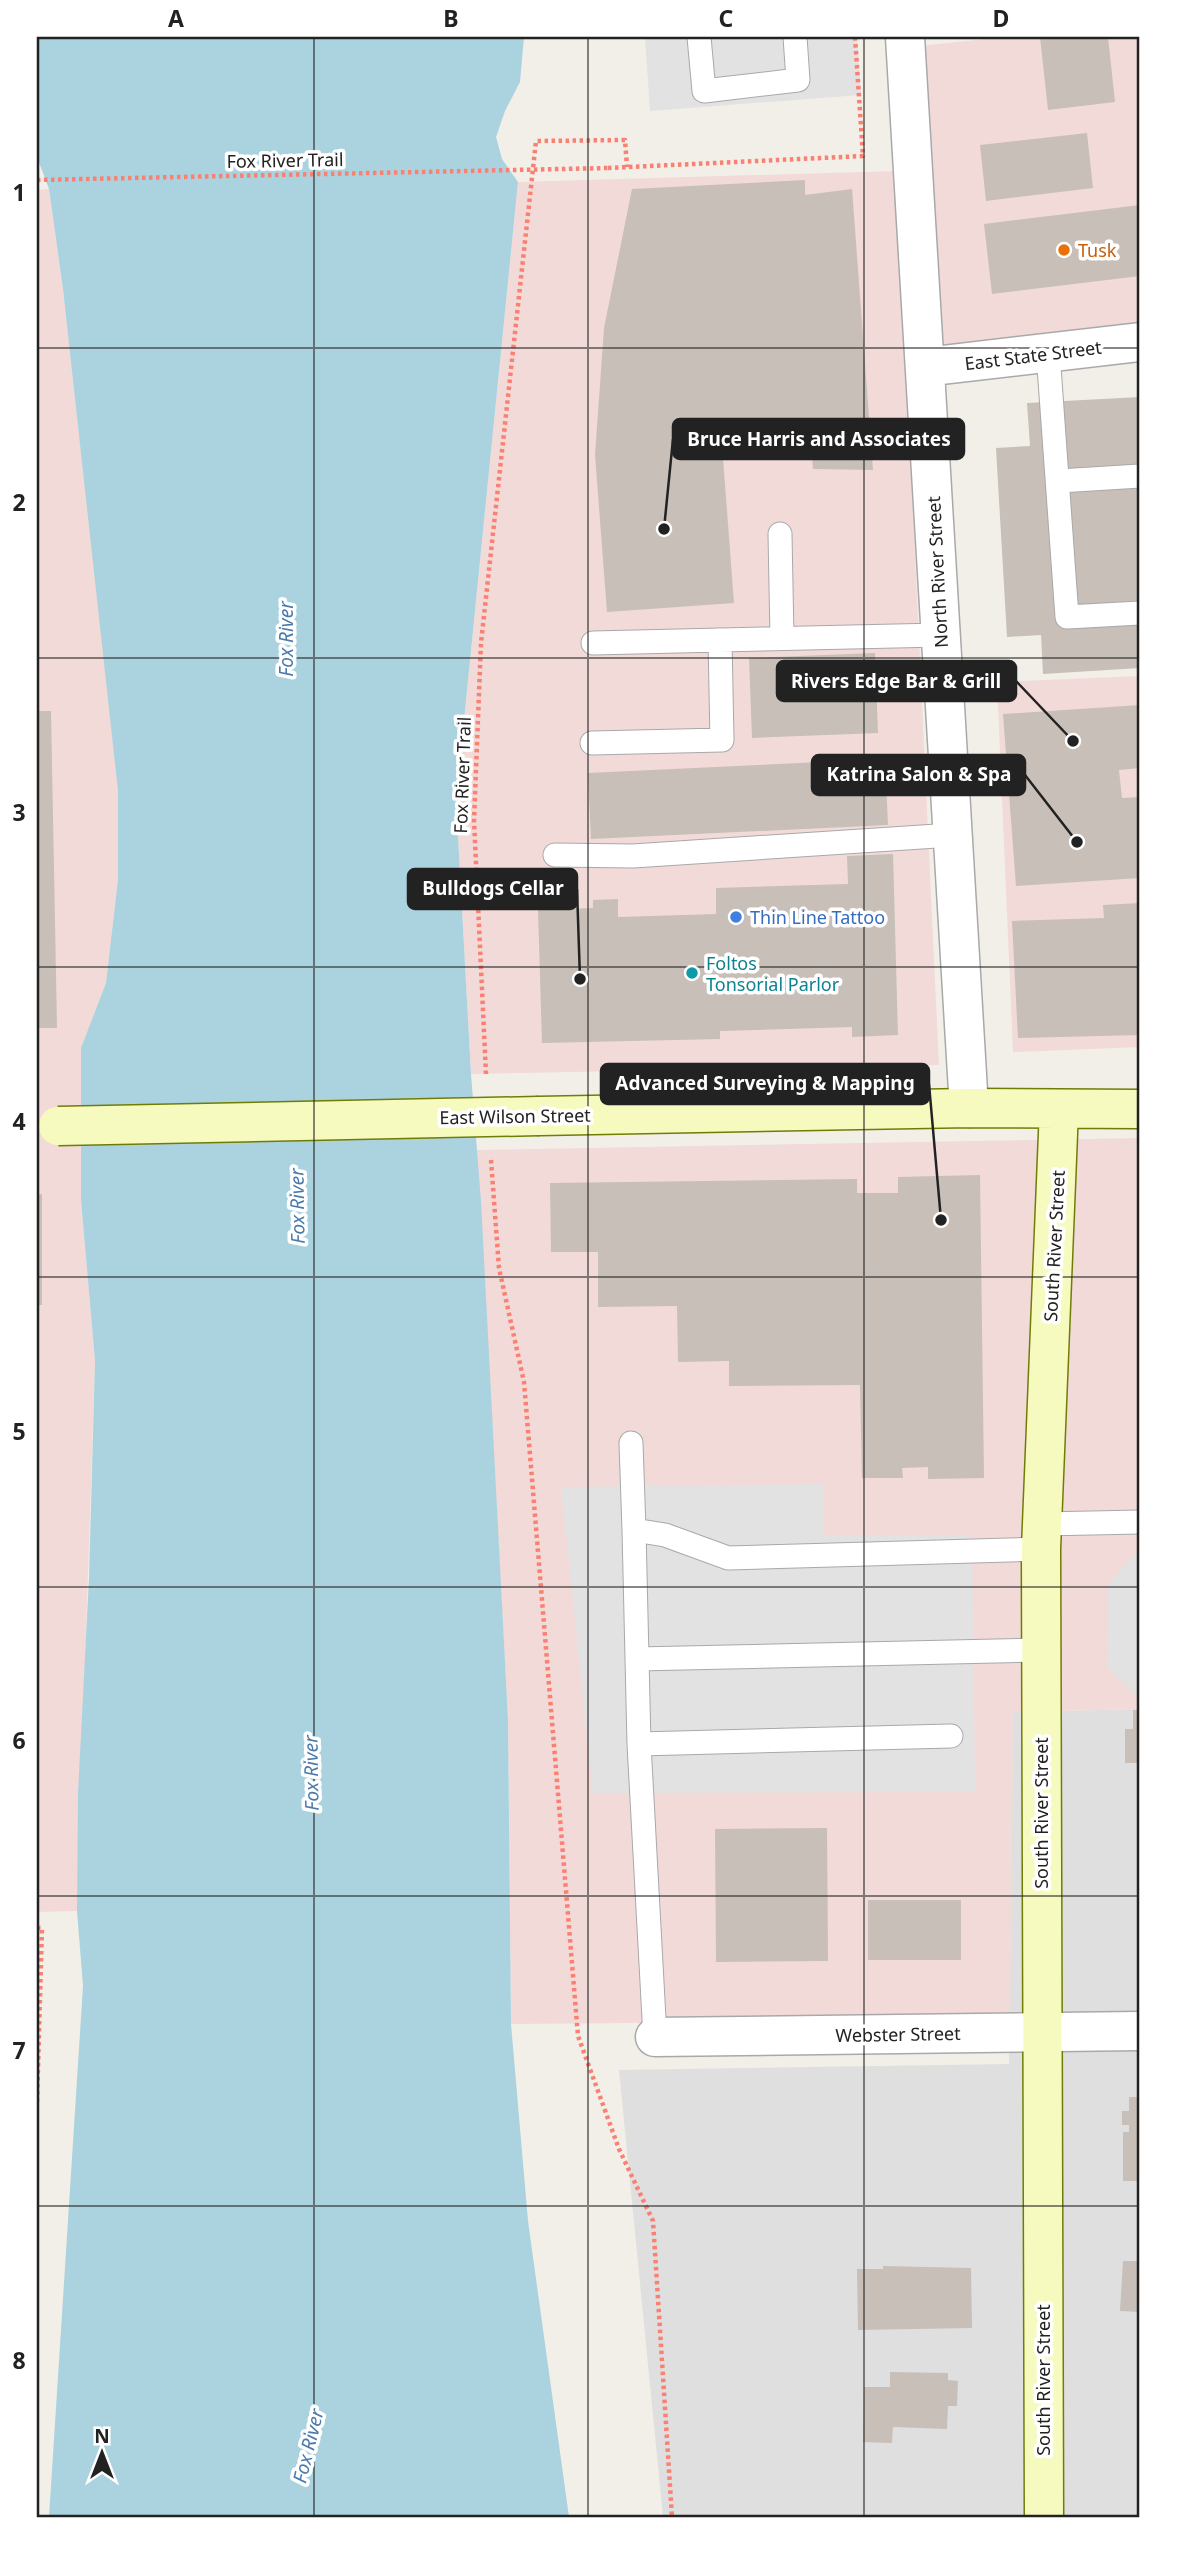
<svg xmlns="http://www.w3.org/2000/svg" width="1177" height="2554" viewBox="0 0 1177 2554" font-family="'Noto Sans',sans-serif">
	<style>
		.residential { fill: #e0dfdf }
		.commercial { fill: #f2dad9 }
		.parking { fill: #e2e2e2 }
		.water { fill: #aad3df }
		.building { fill: #c7bfb8 }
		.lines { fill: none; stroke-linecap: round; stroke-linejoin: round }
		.service-casing { stroke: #a9a9a9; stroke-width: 25 }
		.minor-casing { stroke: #a9a9a9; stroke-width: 41 }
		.secondary-casing { stroke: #707d05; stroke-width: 41 }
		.path { stroke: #fa8072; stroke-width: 4.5; stroke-dasharray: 3.5 3.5; stroke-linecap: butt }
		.service { stroke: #fff; stroke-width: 23 }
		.minor { stroke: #fff; stroke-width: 38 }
		.secondary { stroke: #f7fabf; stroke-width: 38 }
		.secondary-bridge-casing { stroke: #707d05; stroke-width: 41; stroke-linecap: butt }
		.path-bridge { stroke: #fa8072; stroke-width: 4.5; stroke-dasharray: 3.5 3.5; stroke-linecap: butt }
		.secondary-bridge { stroke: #f7fabf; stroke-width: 38 }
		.grid { fill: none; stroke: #222; stroke-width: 2; stroke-opacity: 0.55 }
		.food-dot { fill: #e8710a; stroke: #fff; stroke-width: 2.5 }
		.shop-dot { fill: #3f7fe0; stroke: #fff; stroke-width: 2.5 }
		.culture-dot { fill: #0f9aa8; stroke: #fff; stroke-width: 2.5 }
		.labels { text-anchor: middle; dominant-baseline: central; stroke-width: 7; stroke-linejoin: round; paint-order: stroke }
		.street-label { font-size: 18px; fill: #222; stroke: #fff }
		.food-label { font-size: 18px; fill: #c56008; stroke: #fff; text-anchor: start }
		.shop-label { font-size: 18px; fill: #366cbe; stroke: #fff; text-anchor: start }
		.culture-label { font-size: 18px; fill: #0d838f; stroke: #fff; text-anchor: start }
		.water-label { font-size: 19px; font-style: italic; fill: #4a7aab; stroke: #fff }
		.leader { fill: none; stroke: #222; stroke-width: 2.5 }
		.callout-dot { fill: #222; stroke: #fff; stroke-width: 2.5 }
		.callout { fill: #222; stroke: #222; stroke-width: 2.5 }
		.callout-label { font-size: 19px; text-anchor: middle; font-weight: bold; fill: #fff }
		.neatline { fill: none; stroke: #222; stroke-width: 2.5 }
		.grid-label { font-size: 23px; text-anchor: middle; font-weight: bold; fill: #222 }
	</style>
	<rect width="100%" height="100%" fill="#f2efe9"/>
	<path class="residential" d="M1140,1709V2517H663L619,2070L1009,2064L1013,1712Z"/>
	<path class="commercial" d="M1005,37H1140V322L939,346L919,46Z
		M897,171L939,1065L471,1074L456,800L518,182Z
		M49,189L63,289L108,687L118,791V879L106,983L81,1049V1200L95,1361L77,1911L37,1912V190Z
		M1140,676V1047L1013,1052L997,682Z
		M1140,1138V1709L1013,1712L1010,2020L511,2024L508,1719L477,1150Z"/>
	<path class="parking" d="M645,37H857L861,95L650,111Z
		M823,1484V1535L972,1536L975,1792L593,1793L561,1487Z
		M1140,1549V1698H1138L1107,1667L1108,1584Z"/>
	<path class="water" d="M37,37H524L520,82L505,111L496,137L502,159L518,182L456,800L471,1074L481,1201L508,1719L511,2024L528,2221L569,2517H49L83,1986L77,1911L78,1793L89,1578L95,1361L81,1200V1048L106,983L118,879V791L63,289L49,189L37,157Z"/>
	<path class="building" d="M1040,37H1108L1115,102L1048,110Z
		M1087,133L1093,188L986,201L980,145Z
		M805,180V195L852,189L873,470L813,469L810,435L722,445L734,603L607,612L595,455L604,328L632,189Z
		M1140,205V276L992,294L984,224Z
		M1140,397V668L1043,674L1041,635L1007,637L996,448L1030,446L1027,403Z
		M875,653L878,733L752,738L749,658Z
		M1140,705V768L1119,770L1122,798L1140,797V878L1016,886L1003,714Z
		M37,711H51L57,1028H37Z
		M885,759L888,825L591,839L588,773Z
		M893,854L898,1035L852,1037V1027L720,1031V1039L542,1043L538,910L593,908V900L618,899V917L716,914V888L848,884L847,856Z
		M1140,903V1035L1018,1038L1012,921L1104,918L1103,905Z
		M980,1175L984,1478L928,1479V1467L902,1468L903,1478H862L860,1385L729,1386V1361L678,1362L677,1306L598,1307V1252H551L550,1183L857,1179V1193H898V1177Z
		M42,1194V1305H37V1195Z
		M1133,1710H1140V1763H1125V1729H1133Z
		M827,1828L828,1961L716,1962L715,1829Z
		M868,1900H961V1960H868Z
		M1129,2097H1140V2181H1123V2132H1129V2125H1122V2111H1129Z
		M1123,2261H1140V2312L1120,2311Z
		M883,2266L971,2268L972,2328L858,2330L857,2269H883Z
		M890,2372L948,2373V2380L958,2381L957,2406H948L947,2429L893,2427L892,2443L863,2442L864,2387H890Z"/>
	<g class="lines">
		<g class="service-casing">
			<path id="service" d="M699,37L704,91L798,80L795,37
				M1048,353L1067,617L1140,613
				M1059,481L1140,476
				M780,534L782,638
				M593,643L940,635
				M592,743L722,740L720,640
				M555,855L633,856L952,835
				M631,1443L634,1530L665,1535L728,1558L1041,1549
				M1042,1524L1140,1522
				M634,1530L639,1744L655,2037
				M637,1659L1042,1650
				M639,1744L951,1736"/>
		</g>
		<g class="minor-casing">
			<path id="minor" d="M905,37L969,1108
				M925,367L1140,342
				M655,2037L1140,2031"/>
		</g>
		<g class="secondary-casing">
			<path id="secondary" d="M539,1116L969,1108L1140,1109
				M1044,2517L1041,1549L1059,1109"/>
		</g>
		<path class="path" d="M608,168L863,156L855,37
			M486,1074L474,820L481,643L536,141L625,140L627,167
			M491,1160L499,1268L524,1382L578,2036L619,2149L653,2221L672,2517
			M37,1928H42L37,2103"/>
		<use href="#service" class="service"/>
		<use href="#minor" class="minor"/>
		<use href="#secondary" class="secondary"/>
		<g class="secondary-bridge-casing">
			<path id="secondary-bridge" d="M58,1126L539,1116"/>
		</g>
		<path class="path-bridge" d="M37,180L608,168"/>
		<use href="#secondary-bridge" class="secondary-bridge"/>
	</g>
	<path class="grid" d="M314,37V2517M588,37V2517M864,37V2517M37,348H1140M37,658H1140M37,967H1140M37,1277H1140M37,1587H1140M37,1896H1140M37,2206H1140"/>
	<circle class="food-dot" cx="1064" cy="250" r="7"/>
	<circle class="shop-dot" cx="736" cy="917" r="7"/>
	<circle class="culture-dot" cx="692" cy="973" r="7"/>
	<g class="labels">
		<g class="street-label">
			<text transform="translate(285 160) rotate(-1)">Fox River Trail</text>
			<text transform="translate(1033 355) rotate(-7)">East State Street</text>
			<text transform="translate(937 572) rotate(-93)">North River Street</text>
			<text transform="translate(462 775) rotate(-88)">Fox River Trail</text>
			<text transform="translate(515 1116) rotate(-1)">East Wilson Street</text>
			<text transform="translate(1054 1246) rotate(-87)">South River Street</text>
			<text transform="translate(1041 1813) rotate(-90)">South River Street</text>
			<text transform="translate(898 2034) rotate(-1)">Webster Street</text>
			<text transform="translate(1043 2380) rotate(-90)">South River Street</text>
		</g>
		<g class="food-label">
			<text x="1078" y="250">Tusk</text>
		</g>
		<g class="shop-label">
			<text x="750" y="917">Thin Line Tattoo</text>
		</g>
		<g class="culture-label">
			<text x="706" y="963">Foltos<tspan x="706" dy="21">Tonsorial Parlor</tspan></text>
		</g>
		<g class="water-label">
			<text transform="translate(286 639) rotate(-90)">Fox River</text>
			<text transform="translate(297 1206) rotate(-91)">Fox River</text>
			<text transform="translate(311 1773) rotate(-91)">Fox River</text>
			<text transform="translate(308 2446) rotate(-76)">Fox River</text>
		</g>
	</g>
	<path class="leader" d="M664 529L673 439M1073 741L1016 681M1077 842L1025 775M580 979L577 889M941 1220L929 1084"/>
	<g class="callout-dot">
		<circle cx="664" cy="529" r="7"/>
		<circle cx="1073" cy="741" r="7"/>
		<circle cx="1077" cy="842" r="7"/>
		<circle cx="580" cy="979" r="7"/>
		<circle cx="941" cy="1220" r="7"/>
	</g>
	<g class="callout">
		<rect x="673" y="419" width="291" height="40" rx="7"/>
		<rect x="777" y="661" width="239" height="40" rx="7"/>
		<rect x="812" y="755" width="213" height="40" rx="7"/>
		<rect x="408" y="869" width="169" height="40" rx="7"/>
		<rect x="601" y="1064" width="328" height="40" rx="7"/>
	</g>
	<g class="callout-label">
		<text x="819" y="446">Bruce Harris and Associates</text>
		<text x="896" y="688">Rivers Edge Bar &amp; Grill</text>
		<text x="919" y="781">Katrina Salon &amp; Spa</text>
		<text x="493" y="895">Bulldogs Cellar</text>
		<text x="765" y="1090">Advanced Surveying &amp; Mapping</text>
	</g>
	<rect width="1177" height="2554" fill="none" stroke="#ffffff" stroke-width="77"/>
	<g transform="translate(102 2453)" stroke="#ffffff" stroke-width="5" paint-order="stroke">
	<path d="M0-5L12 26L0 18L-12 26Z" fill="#222222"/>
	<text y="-10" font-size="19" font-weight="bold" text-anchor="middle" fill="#222222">N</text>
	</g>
	<rect x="38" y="38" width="1100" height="2478" class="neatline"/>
	<g class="grid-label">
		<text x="176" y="27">A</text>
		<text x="451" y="27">B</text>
		<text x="726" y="27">C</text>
		<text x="1001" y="27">D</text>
		<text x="19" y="201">1</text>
		<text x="19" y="511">2</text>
		<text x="19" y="821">3</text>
		<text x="19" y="1130">4</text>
		<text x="19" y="1440">5</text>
		<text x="19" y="1749">6</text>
		<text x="19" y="2059">7</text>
		<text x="19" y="2369">8</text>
	</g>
</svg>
